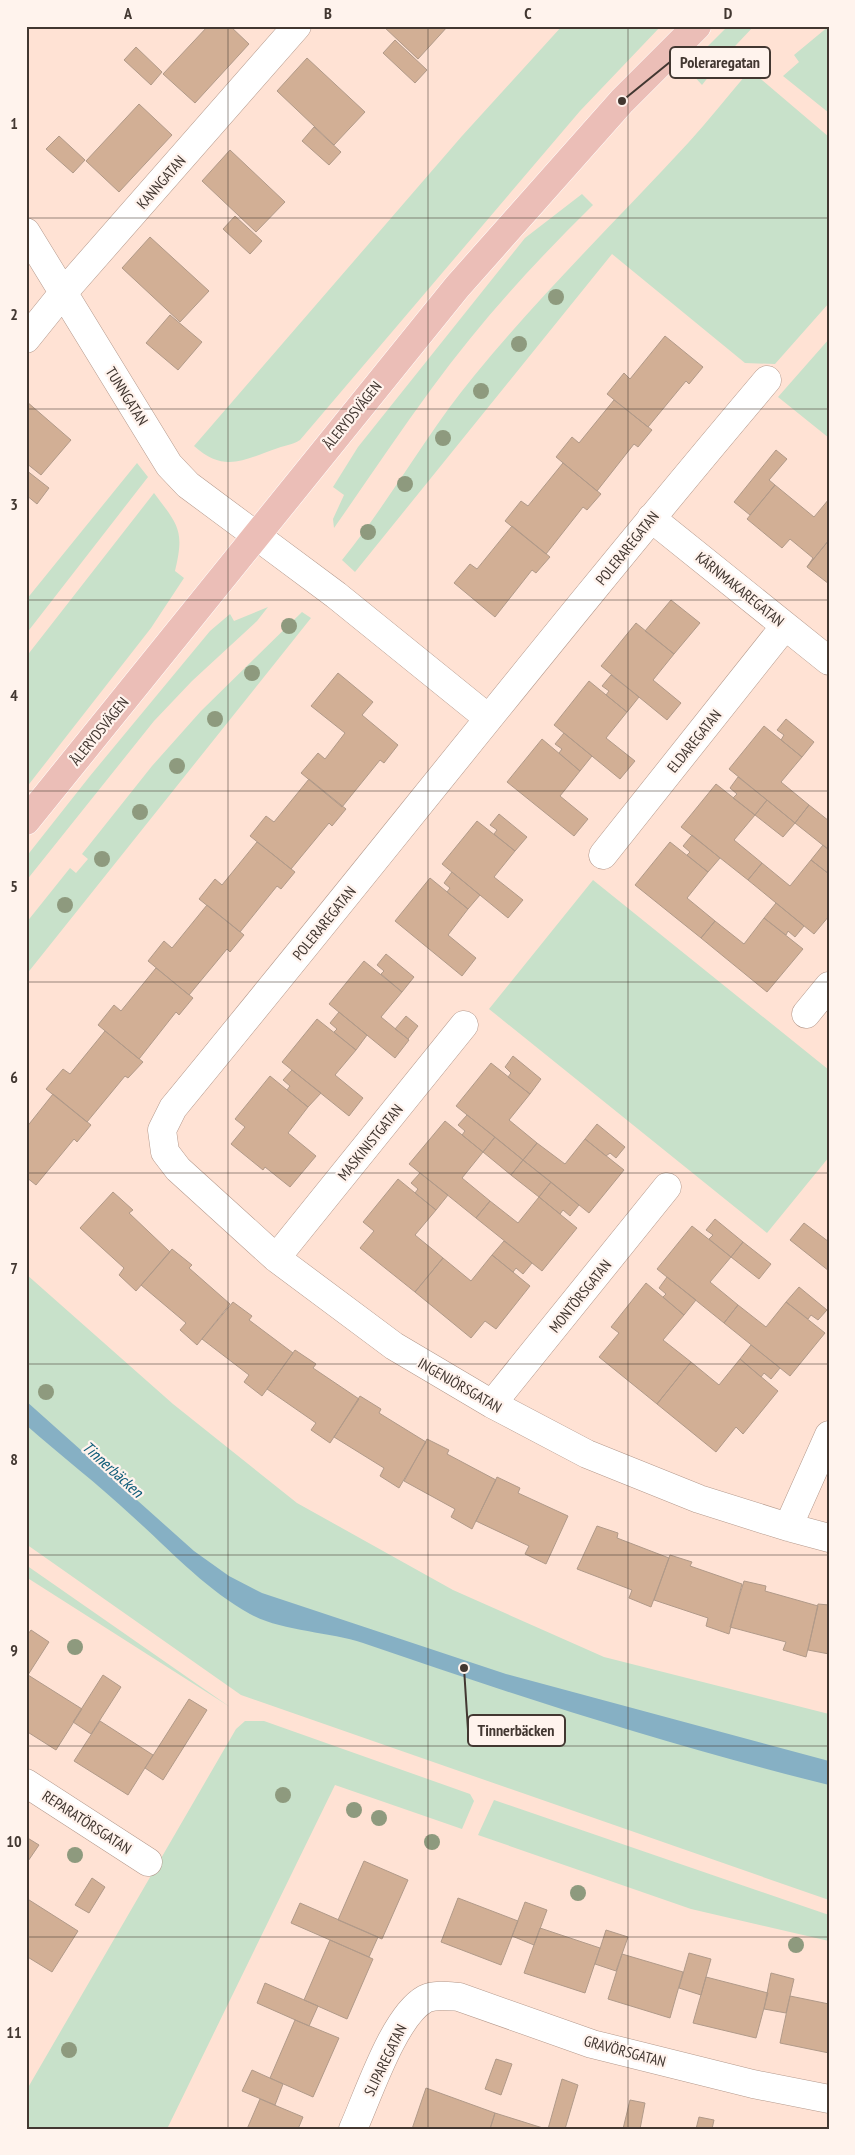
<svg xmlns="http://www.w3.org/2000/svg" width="855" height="2155" viewBox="0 0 855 2155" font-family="'PT Sans Narrow',sans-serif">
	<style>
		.green { fill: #c8e1ca }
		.water { fill: #86b0c4 }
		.building { fill: #d2af95; stroke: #b19a89 }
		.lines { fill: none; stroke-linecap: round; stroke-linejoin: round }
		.minor-casing { stroke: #b4998c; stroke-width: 29 }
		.major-casing { stroke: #fff; stroke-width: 29 }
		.minor { stroke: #fff; stroke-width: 28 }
		.major { stroke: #ebbeb7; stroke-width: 28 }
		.tree { fill: #8e9a7e }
		.grid { fill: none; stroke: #423731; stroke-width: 1; stroke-opacity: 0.55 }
		.labels { text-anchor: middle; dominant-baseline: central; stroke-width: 4.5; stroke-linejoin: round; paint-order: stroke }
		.street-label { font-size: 15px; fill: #423731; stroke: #fff3ed }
		.water-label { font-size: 16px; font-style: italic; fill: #0e5c79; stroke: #fff3ed }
		.leader { fill: none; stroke: #423731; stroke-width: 2 }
		.callout-dot { fill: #423731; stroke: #fff3ed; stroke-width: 2 }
		.callout { fill: #fff3ed; stroke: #423731; stroke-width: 2 }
		.callout-label { font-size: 16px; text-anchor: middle; font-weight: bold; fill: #423731 }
		.neatline { fill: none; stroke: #423731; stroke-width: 2 }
		.grid-label { font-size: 16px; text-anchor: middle; font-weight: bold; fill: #423731 }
	</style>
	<rect width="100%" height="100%" fill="#ffe2d4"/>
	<path class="green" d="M562,26H661L580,111L300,440C292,445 286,445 278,448C245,459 225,474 194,446L462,136Z
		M728,26H754L720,62L702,85L692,74L706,48Z
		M829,26V113L783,76L799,62L794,55Z
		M755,74L829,137V303L775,364L745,363L612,254L355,572L342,560C390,501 426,434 474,376C541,294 617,220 689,142C708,121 726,98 745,76Z
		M582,194L593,205C535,262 480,322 432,388C398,434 367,481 334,528L333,519L344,495L333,487L358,447L525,238Z
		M829,339V438L778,397Z
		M137,463L148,477L26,634V600Z
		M154,493C178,525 185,530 175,571L184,578L151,628L26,788V657Z
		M268,607L257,621L192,681L154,721L26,881V857L90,776L210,631L230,614L234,621Z
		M302,612L311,618L26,975V923L70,868L76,873L88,859L82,854L152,766L201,711Z
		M593,880L829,1070V1157L767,1233L489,1009Z
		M26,1274L173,1404L297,1503L453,1590L604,1657L829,1714V1900L241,1695L26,1544Z
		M26,1565L230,1707L26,1577Z
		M245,1721H264L470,1794L474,1801L462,1829L335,1785L167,2129H26V2091L236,1729Z
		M494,1800L829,1915V1941L691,1909L478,1835Z"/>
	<path class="water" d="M26,1401L194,1551L229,1576L262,1593L506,1674L829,1761V1785C671,1746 517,1696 363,1643C329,1632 280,1631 250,1614C205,1589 170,1550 132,1516C98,1484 61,1456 26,1425Z"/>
	<path class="building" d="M208,26H230L249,44L195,103L163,74Z
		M383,26H448L418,59Z
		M395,40L427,70L415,83L383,53Z
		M136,47L162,72L151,85L124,60Z
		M307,58L365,112L334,145L277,91Z
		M139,104L172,135L119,192L86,161Z
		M314,127L341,152L329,165L302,141Z
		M59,136L85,160L73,173L46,149Z
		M230,150L285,202L256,232L202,181Z
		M235,216L262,241L250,254L223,229Z
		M150,237L209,291L180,322L122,268Z
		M170,315L202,342L178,370L146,343Z
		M665,336L703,367L689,384L686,381L648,427L607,394L624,373L630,379Z
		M614,400L652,430L638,447L634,444L597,491L556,457L572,437L579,443Z
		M26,401L71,440L41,475L26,463Z
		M776,450L787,459L769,480L775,485L750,515L734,502Z
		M563,463L601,494L587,510L583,507L546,554L505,521L521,501L528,506Z
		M26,470L49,488L37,504L26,495Z
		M775,485L814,517L829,499V540L807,567L813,558L790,539L782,548L747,519Z
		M512,526L550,557L536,573L532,570L495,617L454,583L470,564L477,569Z
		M829,540V584L807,567Z
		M671,600L700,623L674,654L645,631Z
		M636,623L674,654L653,680L681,703L667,720L601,666Z
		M338,673L373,702L362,715L398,745L384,763L380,760L342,807L301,773L318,753L325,759L345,733L311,706Z
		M611,675L639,697L627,712L606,695L609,691L602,686Z
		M589,681L627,712L606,738L635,761L620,779L554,725Z
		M786,719L814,742L802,757L781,740L784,735L777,730Z
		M764,726L802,757L781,782L809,805L795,823L729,769Z
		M564,733L592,756L580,771L559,753L562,749L555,744Z
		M542,739L580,771L560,796L588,819L574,836L507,782Z
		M738,777L767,800L755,815L733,798L737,794L730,788Z
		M309,779L346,809L332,826L329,823L291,869L250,836L266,816L274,822Z
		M716,784L755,815L734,840L762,863L748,880L681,827Z
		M767,800L795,823L783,837L755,815Z
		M809,805L829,821V850L795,823Z
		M499,814L527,837L515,851L494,834L497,830L490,825Z
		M477,821L515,851L494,877L523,900L508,918L442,864Z
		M692,835L720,858L708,872L687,855L690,852L683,846Z
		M257,842L295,872L281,889L277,886L240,932L199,899L215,879L222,885Z
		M670,842L708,872L687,898L715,921L701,938L635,885Z
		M823,845L829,850V874L811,860Z
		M811,860L829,874V916L814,934L748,880L762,863L790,886Z
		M452,872L480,895L468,909L447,892L450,888L444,883Z
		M430,878L468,909L448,935L476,958L462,976L395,921Z
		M776,903L804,926L795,937L788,931L786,935L764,918Z
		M207,905L244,935L230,952L227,949L189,995L148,961L164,941L172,948Z
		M764,918L803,949L767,992L701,938L715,921L744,944Z
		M386,954L414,977L402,992L381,974L384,971L377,965Z
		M364,961L402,992L381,1017L409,1040L395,1058L329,1004Z
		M156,968L193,998L179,1015L176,1012L139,1059L98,1025L114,1005L121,1011Z
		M339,1012L367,1035L356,1050L334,1032L337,1029L330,1023Z
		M406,1016L418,1026L408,1039L395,1029Z
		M317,1019L356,1050L335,1075L363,1098L349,1116L282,1062Z
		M105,1031L143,1062L128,1078L125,1076L87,1122L46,1089L63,1069L70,1074Z
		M513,1056L541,1079L530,1094L508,1077L511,1073L505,1067Z
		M491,1063L530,1094L509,1120L537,1143L523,1160L456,1106Z
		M292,1070L321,1093L308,1107L287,1090L290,1086L283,1080Z
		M270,1076L308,1107L288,1133L316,1156L290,1187L265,1167L263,1170L231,1144L245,1127L235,1119Z
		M53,1094L91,1125L77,1142L74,1139L36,1185L26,1177V1128Z
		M467,1115L495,1137L483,1152L462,1135L465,1131L458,1125Z
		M445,1121L483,1152L462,1178L490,1201L476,1218L409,1164Z
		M597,1124L625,1147L616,1158L610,1153L606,1156L585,1139Z
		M495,1137L523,1160L511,1175L483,1152Z
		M585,1139L624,1170L589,1213L523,1160L537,1143L565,1164Z
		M523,1160L551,1182L539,1197L511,1175Z
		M420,1173L448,1195L436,1210L415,1193L418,1189L411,1183Z
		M398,1179L436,1210L415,1235L443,1258L415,1292L360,1248L374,1231L363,1222Z
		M551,1182L579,1205L570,1216L563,1210L560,1214L539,1197Z
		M113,1192L133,1210L129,1213L170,1252L136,1291L119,1275L124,1268L80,1228Z
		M539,1197L577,1228L542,1271L476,1218L490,1201L518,1223Z
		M715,1219L743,1242L731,1257L709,1239L713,1235L706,1230Z
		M804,1223L829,1242V1271L790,1240Z
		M692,1226L731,1257L710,1282L738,1305L724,1323L657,1269Z
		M504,1241L532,1263L523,1274L516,1268L513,1272L492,1255Z
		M743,1242L771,1264L759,1279L731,1257Z
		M172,1249L192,1265L189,1268L230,1304L197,1345L180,1330L186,1323L141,1285Z
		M492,1255L530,1286L496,1329L485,1321L471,1338L415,1292L443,1258L471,1281Z
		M667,1277L696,1300L684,1315L663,1297L666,1294L659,1288Z
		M646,1283L684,1315L663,1340L691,1362L657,1404L599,1357L619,1333L611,1327Z
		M799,1287L827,1310L818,1320L811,1315L808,1319L786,1302Z
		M233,1302L252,1316L249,1320L293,1353L262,1396L244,1382L249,1375L202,1339Z
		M786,1302L825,1333L790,1376L724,1323L738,1305L766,1327Z
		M751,1345L780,1368L771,1379L764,1373L761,1377L740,1359Z
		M295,1350L316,1364L313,1368L359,1399L330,1443L311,1430L316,1423L267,1389Z
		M740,1359L778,1391L743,1434L736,1427L716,1452L657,1404L691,1362L719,1385Z
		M360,1396L381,1409L379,1413L426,1442L399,1488L380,1476L384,1468L334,1437Z
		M427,1439L449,1450L447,1454L496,1480L472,1529L451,1517L455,1509L404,1481Z
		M497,1477L520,1488L518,1493L568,1516L546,1564L525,1554L529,1546L476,1521Z
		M597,1526L618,1533L617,1538L669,1558L651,1607L629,1598L632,1590L577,1569Z
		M670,1555L692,1562L690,1566L742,1584L729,1634L706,1626L708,1618L654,1600Z
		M744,1581L766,1586L765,1591L818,1606L806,1657L783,1650L786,1642L730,1627Z
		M818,1604L829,1605V1654L808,1650Z
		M31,1630L49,1642L26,1678V1637Z
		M28,1675L82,1709L56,1750L26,1731Z
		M103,1675L121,1687L91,1734L73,1722Z
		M189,1699L207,1710L163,1780L145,1768Z
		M100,1721L153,1755L128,1795L74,1761Z
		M26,1837L39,1845L26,1864Z
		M364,1861L408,1880L382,1939L338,1920Z
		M92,1878L105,1887L89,1913L75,1905Z
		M26,1898L78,1931L52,1972L26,1956Z
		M458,1898L518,1921L501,1965L441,1942Z
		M525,1902L547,1910L534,1945L512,1936Z
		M300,1903L378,1937L369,1957L291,1923Z
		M540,1928L600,1948L585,1993L524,1973Z
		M606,1930L628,1937L616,1971L595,1964Z
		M330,1940L373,1959L347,2019L304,2000Z
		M689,1953L711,1959L701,1995L679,1988Z
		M622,1954L683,1972L670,2018L608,1999Z
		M771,1973L794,1979L786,2013L764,2009Z
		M706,1977L768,1993L756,2038L693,2023Z
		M265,1983L318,2006L309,2026L257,2003Z
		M790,1996L829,2004V2053L780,2043Z
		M295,2020L339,2038L313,2097L270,2078Z
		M496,2059L512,2064L501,2095L485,2089Z
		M252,2070L283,2084L275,2105L242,2091Z
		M562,2079L578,2085L565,2129H548Z
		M426,2088L495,2113L490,2129H412Z
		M260,2099L303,2117L298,2129H247Z
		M630,2100L645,2103L640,2129H623Z
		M495,2113L546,2129H490Z
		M699,2117L714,2120L712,2129H696Z"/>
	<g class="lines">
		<g class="minor-casing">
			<path id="minor" d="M26,232L169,465L188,485L336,595L488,718
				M26,339L63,293L297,26
				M767,380C565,619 372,866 173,1108L162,1130L165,1152L178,1169L276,1258L394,1346L492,1404L587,1454L699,1499L788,1527L829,1538
				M651,518L829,661
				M603,855L785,626
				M806,1014L829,986
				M276,1258L464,1025
				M492,1404L667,1187
				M788,1527L829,1435
				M26,1783L148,1862
				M353,2129C368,2096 394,2016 425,1999C435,1994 448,1996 459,1997L592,2044L753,2084L829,2099"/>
		</g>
		<g class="major-casing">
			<path id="major" d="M26,821L457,287L622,101L697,26"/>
		</g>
		<use href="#minor" class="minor"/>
		<use href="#major" class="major"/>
	</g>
	<g class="tree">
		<circle cx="556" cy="297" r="8"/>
		<circle cx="519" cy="344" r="8"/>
		<circle cx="481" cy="391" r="8"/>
		<circle cx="443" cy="438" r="8"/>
		<circle cx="405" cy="484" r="8"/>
		<circle cx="368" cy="532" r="8"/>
		<circle cx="289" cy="626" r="8"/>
		<circle cx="252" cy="673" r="8"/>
		<circle cx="215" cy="719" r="8"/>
		<circle cx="177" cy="766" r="8"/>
		<circle cx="140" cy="812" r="8"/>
		<circle cx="102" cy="859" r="8"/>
		<circle cx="65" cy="905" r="8"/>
		<circle cx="46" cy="1392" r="8"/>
		<circle cx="75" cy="1647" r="8"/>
		<circle cx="283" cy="1795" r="8"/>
		<circle cx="354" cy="1810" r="8"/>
		<circle cx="379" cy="1818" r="8"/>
		<circle cx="432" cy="1842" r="8"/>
		<circle cx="75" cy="1855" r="8"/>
		<circle cx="578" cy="1893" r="8"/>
		<circle cx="796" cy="1945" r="8"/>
		<circle cx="69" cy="2050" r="8"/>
	</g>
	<path class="grid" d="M228,26V2129M428,26V2129M628,26V2129M26,218H829M26,409H829M26,600H829M26,791H829M26,982H829M26,1173H829M26,1364H829M26,1555H829M26,1746H829M26,1937H829"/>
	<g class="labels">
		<g class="street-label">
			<text transform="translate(161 182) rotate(-49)">KANNGATAN</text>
			<text transform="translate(127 396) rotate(58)">TUNNGATAN</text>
			<text transform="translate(352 415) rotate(-51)">ÅLERYDSVÄGEN</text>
			<text transform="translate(627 548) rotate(-51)">POLERAREGATAN</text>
			<text transform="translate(740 589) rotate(39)">KÄRNMAKAREGATAN</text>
			<text transform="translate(99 731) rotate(-51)">ÅLERYDSVÄGEN</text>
			<text transform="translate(694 741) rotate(-51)">ELDAREGATAN</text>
			<text transform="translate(324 923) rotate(-51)">POLERAREGATAN</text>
			<text transform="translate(370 1142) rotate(-51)">MASKINISTGATAN</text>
			<text transform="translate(580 1296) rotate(-51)">MONTÖRSGATAN</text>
			<text transform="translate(460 1385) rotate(30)">INGENJÖRSGATAN</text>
			<text transform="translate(87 1822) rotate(33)">REPARATÖRSGATAN</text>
			<text transform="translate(625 2051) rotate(15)">GRAVÖRSGATAN</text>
			<text transform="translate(385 2060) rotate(-64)">SLIPAREGATAN</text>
		</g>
		<g class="water-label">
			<text transform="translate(113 1469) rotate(42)">Tinnerbäcken</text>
		</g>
	</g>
	<path class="leader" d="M622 101L670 62M464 1668L468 1730"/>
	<g class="callout-dot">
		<circle cx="622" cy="101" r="5"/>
		<circle cx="464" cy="1668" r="5"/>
	</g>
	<g class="callout">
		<rect x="670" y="47" width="100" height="31" rx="5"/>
		<rect x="468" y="1715" width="97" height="31" rx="5"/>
	</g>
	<g class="callout-label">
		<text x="720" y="68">Poleraregatan</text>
		<text x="516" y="1736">Tinnerbäcken</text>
	</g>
	<rect width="855" height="2155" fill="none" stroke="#fff3ed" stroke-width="55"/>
	<rect x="28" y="28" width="800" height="2100" class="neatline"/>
	<g class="grid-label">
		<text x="128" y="19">A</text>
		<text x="328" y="19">B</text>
		<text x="528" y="19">C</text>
		<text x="728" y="19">D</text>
		<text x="14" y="129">1</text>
		<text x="14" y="320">2</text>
		<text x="14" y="510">3</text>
		<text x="14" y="701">4</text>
		<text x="14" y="892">5</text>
		<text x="14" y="1083">6</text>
		<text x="14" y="1274">7</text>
		<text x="14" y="1465">8</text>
		<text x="14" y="1656">9</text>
		<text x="14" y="1847">10</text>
		<text x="14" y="2038">11</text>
	</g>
</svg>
